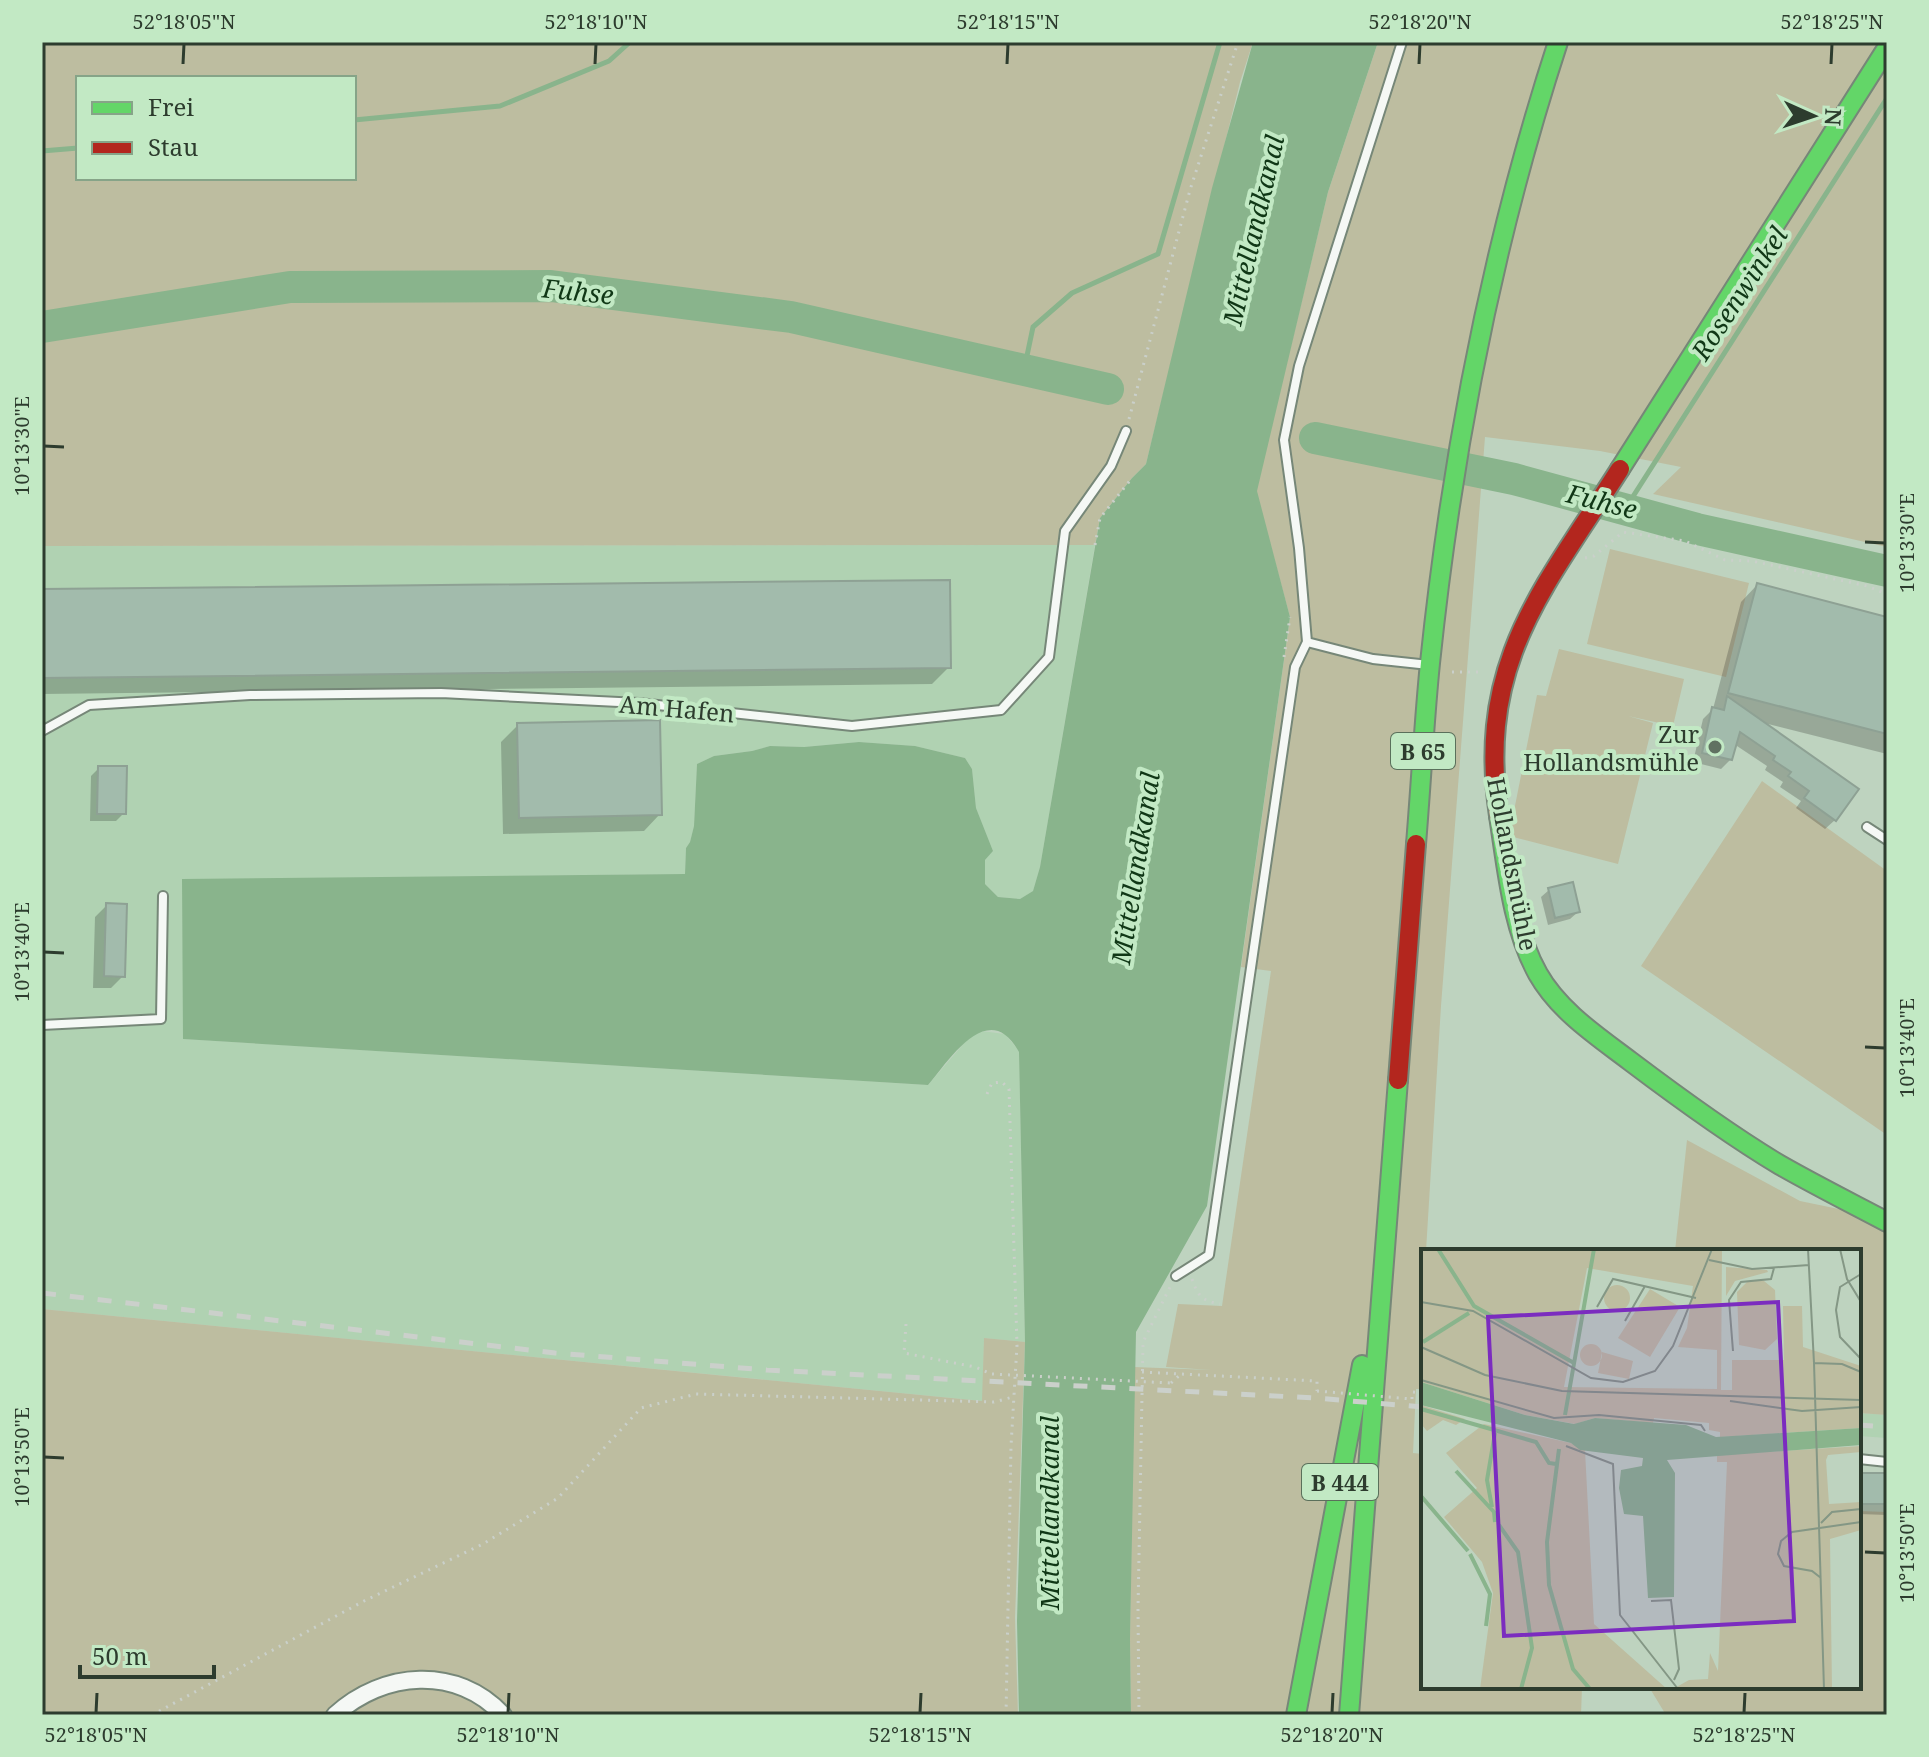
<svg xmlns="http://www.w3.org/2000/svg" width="1929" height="1757" viewBox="0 0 1929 1757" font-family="'Noto Serif',serif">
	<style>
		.built { fill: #b0d2b2 }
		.green { fill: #bdbda0; fill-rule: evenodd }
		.water { fill: #89b48c }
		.shadow { fill: #0003 }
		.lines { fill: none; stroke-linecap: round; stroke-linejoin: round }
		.stream { stroke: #89b48c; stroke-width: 5 }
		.river { stroke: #89b48c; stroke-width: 32 }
		.building { fill: #a2bbac; stroke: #8ea194; stroke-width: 2 }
		.lane-casing { stroke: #768778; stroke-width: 12 }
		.street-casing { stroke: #768778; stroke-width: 20 }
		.fast-casing { stroke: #768778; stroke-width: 22 }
		.jam-casing { stroke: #768778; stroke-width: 22 }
		.path { stroke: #cad0ca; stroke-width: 3; stroke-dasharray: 2 6; stroke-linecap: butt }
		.lane { stroke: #f5f8f5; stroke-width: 8 }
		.street { stroke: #f5f8f5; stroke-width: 16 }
		.fast { stroke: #63d668; stroke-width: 18 }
		.jam { stroke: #b3261e; stroke-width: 18 }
		.rail { stroke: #cbd0cb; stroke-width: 5; stroke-dasharray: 14 14; stroke-linecap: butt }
		.path-bridge { stroke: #cad0ca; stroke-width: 3; stroke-dasharray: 2 6; stroke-linecap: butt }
		.ticks { fill: none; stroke: #2d3c2e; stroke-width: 3 }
		.poi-dot { fill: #607161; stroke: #c2e9c4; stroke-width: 3 }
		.labels { text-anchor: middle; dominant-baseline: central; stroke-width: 8; stroke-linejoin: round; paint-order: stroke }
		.shield { fill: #c2e9c4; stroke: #5a705b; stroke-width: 2 }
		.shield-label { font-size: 22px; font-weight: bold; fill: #2d3c2e }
		.street-label { font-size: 24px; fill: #2d3c2e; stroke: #c2e9c4 }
		.poi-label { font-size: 24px; fill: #2d3c2e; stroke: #c2e9c4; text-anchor: end }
		.water-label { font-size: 26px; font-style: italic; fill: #103716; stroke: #c2e9c4 }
		.inset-river { fill: none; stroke: #89b48c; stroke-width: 4 }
		.inset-road { fill: none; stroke: #849785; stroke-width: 2 }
		.view { fill: #7b2cbf; fill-opacity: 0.15; stroke: #7b2cbf; stroke-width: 4 }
		.inset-edge { fill: none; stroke: #2d3c2e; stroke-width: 4 }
		.neatline { fill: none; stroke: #2d3c2e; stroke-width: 3 }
		.ticks-label { font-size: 20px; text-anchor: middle; fill: #2d3c2e }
	</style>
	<rect width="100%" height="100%" fill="#bed3bf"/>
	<path class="built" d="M1095,545L1040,867L1033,891L1020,899L998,897L985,884V860L993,851L976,808L972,769L965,758L915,746L859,742L804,747L770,746L752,751L714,756L697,764L694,826L690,842L686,848L685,874L182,880L184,1039L928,1085L972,1034L981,1031L1005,1034L1019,1051L1025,1342L984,1338L983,1401L42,1309L43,546Z
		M1859,1413L1887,1415V1438L1859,1436Z"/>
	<path class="green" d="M42,42H1253L1240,82L1146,464L1132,478L1100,518L1095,545L42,546ZM78,78H354V178H78Z
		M1378,42H1887V547L1653,494L1681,467L1600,451L1485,437L1441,1006L1426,1251H1423L1419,1364L1423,1365V1389H1416L1413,1453L1423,1454V1687H1582L1581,1715H1131L1130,1638L1134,1367L1211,1370L1166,1367L1178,1304L1222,1306L1271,971L1241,967L1290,617L1256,491L1328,192Z
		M1610,549L1749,583L1726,677L1587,644Z
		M1559,649L1684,679L1673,726L1628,716L1653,723L1618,864L1509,836L1537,695L1546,696Z
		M1762,781L1887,871V1135L1641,966Z
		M1687,1140L1800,1201L1887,1219V1415L1859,1413V1251H1675Z
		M42,1309L982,1401L984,1338L1025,1342L1015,1618L1018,1715H42Z
		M1859,1511L1887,1512V1715H1666L1649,1687H1859Z"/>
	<path class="water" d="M1253,42H1378L1328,192L1257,491L1290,617L1207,1206L1136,1332L1130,1638L1131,1715H1019L1017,1621L1025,1342L1019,1052C989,997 950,1059 928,1085L183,1039L182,879L685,874L686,848L690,842L694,826L697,764L714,756L752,751L770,746L804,747L859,742L915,746L965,758L972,769L976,808L993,851L985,860V884L998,897L1020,899L1033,891L1040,867L1100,518L1132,478L1146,464L1212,188Z"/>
	<path class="shadow" d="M1757,585L1887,619V754L1760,722L1835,820L1825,829L1796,808L1801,801L1780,787L1783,782L1765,770L1767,766L1734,744L1731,759L1721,769L1693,762L1703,719L1713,709L1741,602Z
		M42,591L949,667L932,684L42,694Z
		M518,725L660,814L644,831L503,834L501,742Z
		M99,768L124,813L116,821H90L91,776Z
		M1549,890L1578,912L1570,919L1548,925L1541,897Z
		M107,905L123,976L111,988H93L95,917Z
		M1859,1475H1887V1515L1859,1514Z"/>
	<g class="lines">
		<path class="stream" d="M354,120L500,106L609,61L630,42
			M42,151L78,148
			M1024,370L1033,327L1072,293L1158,254L1220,42
			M1625,509L1887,98"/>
		<path class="river" d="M42,327L290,287L551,286L791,317L1108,389
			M1315,438L1514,479L1697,529L1887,571"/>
	</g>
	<path class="building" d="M950,580L951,668L42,678V589Z
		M1757,583L1887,617V734L1728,693Z
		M1727,696L1859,789L1836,821L1804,798L1809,791L1788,776L1791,772L1773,760L1775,756L1740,732L1732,760L1702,753L1712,707L1724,710Z
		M660,720L662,815L519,818L517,723Z
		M98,766H127L126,814H97Z
		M1573,882L1580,912L1555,918L1548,888Z
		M106,903L127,904L125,977L104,976Z
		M1859,1473H1887V1504H1859Z"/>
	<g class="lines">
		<g class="lane-casing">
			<path id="lane" d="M1307,642L1373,659L1429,665
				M42,731L89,705L250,695L441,693L639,703L852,726L1001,710L1049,657L1065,531L1111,466L1126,431
				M1867,827L1887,840
				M42,1025L161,1019L163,896
				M1176,1276L1209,1255L1295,667L1307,642L1299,548L1284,440L1299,366L1402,42
				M1859,1459L1887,1462"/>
		</g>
		<g class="street-casing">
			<path id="street" d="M335,1715C383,1671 457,1665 503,1715"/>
		</g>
		<g class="fast-casing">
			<path id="fast" d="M1620,469L1887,48
				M1499,816C1507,867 1512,928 1538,974C1559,1011 1597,1036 1630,1061C1679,1098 1728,1134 1780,1165C1815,1185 1851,1203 1887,1222
				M1416,844C1421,784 1424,723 1430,663C1452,452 1492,244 1558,42
				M1296,1715L1362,1365
				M1349,1715L1398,1080"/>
		</g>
		<g class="jam-casing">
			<path id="jam" d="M1499,816C1476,662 1543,590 1620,469
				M1398,1080L1416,844"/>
		</g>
		<path class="path" d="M1129,419L1190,190L1238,42
			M1095,545L1100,518L1132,478
			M1585,558L1594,556L1623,532L1685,541L1725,560L1752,561L1867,586L1887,594
			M1284,657L1290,617
			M1452,672H1484
			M987,1094L992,1083L1002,1082L1009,1089L1017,1345L1011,1446L1006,1715
			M1192,1279C1198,1296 1202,1301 1220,1304
			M906,1324L904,1353L975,1367L992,1374
			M1142,1372L1317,1381V1391
			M1171,1383L1182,1373
			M1412,1399V1392L1423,1393
			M152,1715L364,1601L483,1544L558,1498L641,1408L696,1394L994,1402L1013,1397
			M1139,1715L1138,1609L1143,1342L1171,1285"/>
		<use href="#lane" class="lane"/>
		<use href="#street" class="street"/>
		<use href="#fast" class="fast"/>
		<use href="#jam" class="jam"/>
		<path class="rail" d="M42,1293L555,1353L767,1370L1315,1398L1423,1407
			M1859,1425L1887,1427"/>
		<path class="path-bridge" d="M992,1374L1171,1383
			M1317,1391L1412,1399"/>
	</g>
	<path class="ticks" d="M183,64L184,44M595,64L596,44M1007,64L1008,44M1419,64L1420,44M1831,64L1832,44M44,446L64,447M1865,542L1885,543M44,952L64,953M1865,1047L1885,1048M44,1457L64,1458M1865,1552L1885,1553M96,1713L97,1693M508,1713L509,1693M920,1713L921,1693M1332,1713L1333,1693M1744,1713L1745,1693"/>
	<circle class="poi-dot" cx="1715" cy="747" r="8"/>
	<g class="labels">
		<g class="shield">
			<rect x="1391" y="733" width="64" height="36" rx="6"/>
			<rect x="1302" y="1464" width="76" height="36" rx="6"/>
		</g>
		<g class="shield-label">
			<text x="1423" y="751">B 65</text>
			<text x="1340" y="1482">B 444</text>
		</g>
		<g class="street-label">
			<text transform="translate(677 708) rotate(5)">Am Hafen</text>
			<text transform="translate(1513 864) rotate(79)">Hollandsmühle</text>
		</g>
		<g class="poi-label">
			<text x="1699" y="733">Zur<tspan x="1699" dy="28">Hollandsmühle</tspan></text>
		</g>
		<g class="water-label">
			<text transform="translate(1253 230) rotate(-77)">Mittellandkanal</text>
			<text transform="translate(578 291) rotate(6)">Fuhse</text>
			<text transform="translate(1739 293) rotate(-57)">Rosenwinkel</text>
			<text transform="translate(1602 501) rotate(14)">Fuhse</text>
			<text transform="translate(1135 868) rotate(-81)">Mittellandkanal</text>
			<text transform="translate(1049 1513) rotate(-90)">Mittellandkanal</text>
		</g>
	</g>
	<g transform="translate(1421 1249)">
		<rect width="440" height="440" fill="#bed3bf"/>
		<path d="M0,0H301L300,141H311V111H363L362,57H381L382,98L440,117V179L299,188V183L288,181V174L233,169L232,174L174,169L154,175L104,166L0,133ZM166,19L272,37L266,79L257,98L296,101V140L143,138ZM305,18L346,21L347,23L314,32L305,47ZM327,32H343L354,41L356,90L344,101L318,96L316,43ZM183 49a13 13 0 1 1 26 0a13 13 0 1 1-26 0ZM229,40L259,58L229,108L197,89ZM159 106a11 11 0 1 1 22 0a11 11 0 1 1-22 0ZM181,103L212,112L208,130L177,124ZM0,156L44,170L35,176L22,171L6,182L0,175ZM63,175L150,194L164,201L173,375L246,440H59L72,344L61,313L23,268L56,239L25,204ZM440,197V203L407,206L405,211L408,255L440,253V281L409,290L411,440H252L268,431L287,430L289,404L297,422L306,213H296V206Z" fill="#bdbda0" fill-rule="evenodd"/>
		<path d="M0,133L104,166L153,175L174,169L265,176L295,188L440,179V196L246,211L254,224L253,348L227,349L222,267L203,265L198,239L200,221L221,217L222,209L159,201L150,194L0,156Z" fill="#89b48c"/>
		<path class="inset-river" d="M17,0L53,57L153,114M2,93L48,64M0,160L115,193L128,214L135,215M144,166L173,0M138,200L126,293L128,336L152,420L169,440M35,222L73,263L74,273M0,247L47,302M71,258L66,231L74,184M78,276L97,303L111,399L100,440M49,305L69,345L65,377"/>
		<path class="inset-road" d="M387,0L393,114M419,0L426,30L440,53M288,11L331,20L388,16M440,25L419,38L415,61L419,88L440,110M0,53L52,62L170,129L202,133L234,122L252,97L291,0M176,58L192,30L275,49M204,72L224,37M0,98L64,126L141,142L440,151M312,102L308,51L320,33L350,30L353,19M393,114L403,440M393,114L421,115L440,123M0,131L133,169L178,166L280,176L284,182M309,152L381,162L440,158M145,197L192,215L199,366L257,440M400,274L411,263L440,260M400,329L391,322L363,317L357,305L360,292L371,283L440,273M230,352L250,351L258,420L253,431"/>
		<path class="view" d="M357,53L373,372L83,387L67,68Z"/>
		<rect width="440" height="440" class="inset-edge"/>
	</g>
	<rect width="1929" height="1757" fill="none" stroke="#c2e9c4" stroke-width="88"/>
	<rect x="76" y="76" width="280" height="104" fill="#c2e9c4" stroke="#86a488" stroke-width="2"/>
	<rect x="92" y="102" width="40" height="12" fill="#63d668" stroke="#86a488" stroke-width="2"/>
	<text x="148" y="116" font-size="24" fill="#2d3c2e">Frei</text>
	<rect x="92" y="142" width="40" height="12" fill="#b3261e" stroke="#86a488" stroke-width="2"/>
	<text x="148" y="156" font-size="24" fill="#2d3c2e">Stau</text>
	<g transform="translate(1813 116) rotate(93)" stroke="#c2e9c4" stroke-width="6" paint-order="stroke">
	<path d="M0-6L14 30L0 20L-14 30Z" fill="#2d3c2e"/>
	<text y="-12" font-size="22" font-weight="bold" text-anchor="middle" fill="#2d3c2e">N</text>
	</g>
	<path d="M80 1665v12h134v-12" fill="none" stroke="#2d3c2e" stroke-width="4"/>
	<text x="92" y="1665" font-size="24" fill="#2d3c2e" stroke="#c2e9c4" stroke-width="6" paint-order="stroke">50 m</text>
	<rect x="44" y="44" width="1841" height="1669" class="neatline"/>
	<g class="ticks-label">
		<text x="184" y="29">52°18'05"N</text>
		<text x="596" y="29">52°18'10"N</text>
		<text x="1008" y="29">52°18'15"N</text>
		<text x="1420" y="29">52°18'20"N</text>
		<text x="1832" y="29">52°18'25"N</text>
		<text transform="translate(22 446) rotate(-90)" y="7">10°13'30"E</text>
		<text transform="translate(1907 543) rotate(-90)" y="7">10°13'30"E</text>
		<text transform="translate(22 952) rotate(-90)" y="7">10°13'40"E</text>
		<text transform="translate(1907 1048) rotate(-90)" y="7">10°13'40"E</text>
		<text transform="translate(22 1457) rotate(-90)" y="7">10°13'50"E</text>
		<text transform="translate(1907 1553) rotate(-90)" y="7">10°13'50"E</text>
		<text x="96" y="1742">52°18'05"N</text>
		<text x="508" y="1742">52°18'10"N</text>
		<text x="920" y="1742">52°18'15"N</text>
		<text x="1332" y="1742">52°18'20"N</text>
		<text x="1744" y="1742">52°18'25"N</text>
	</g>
</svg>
